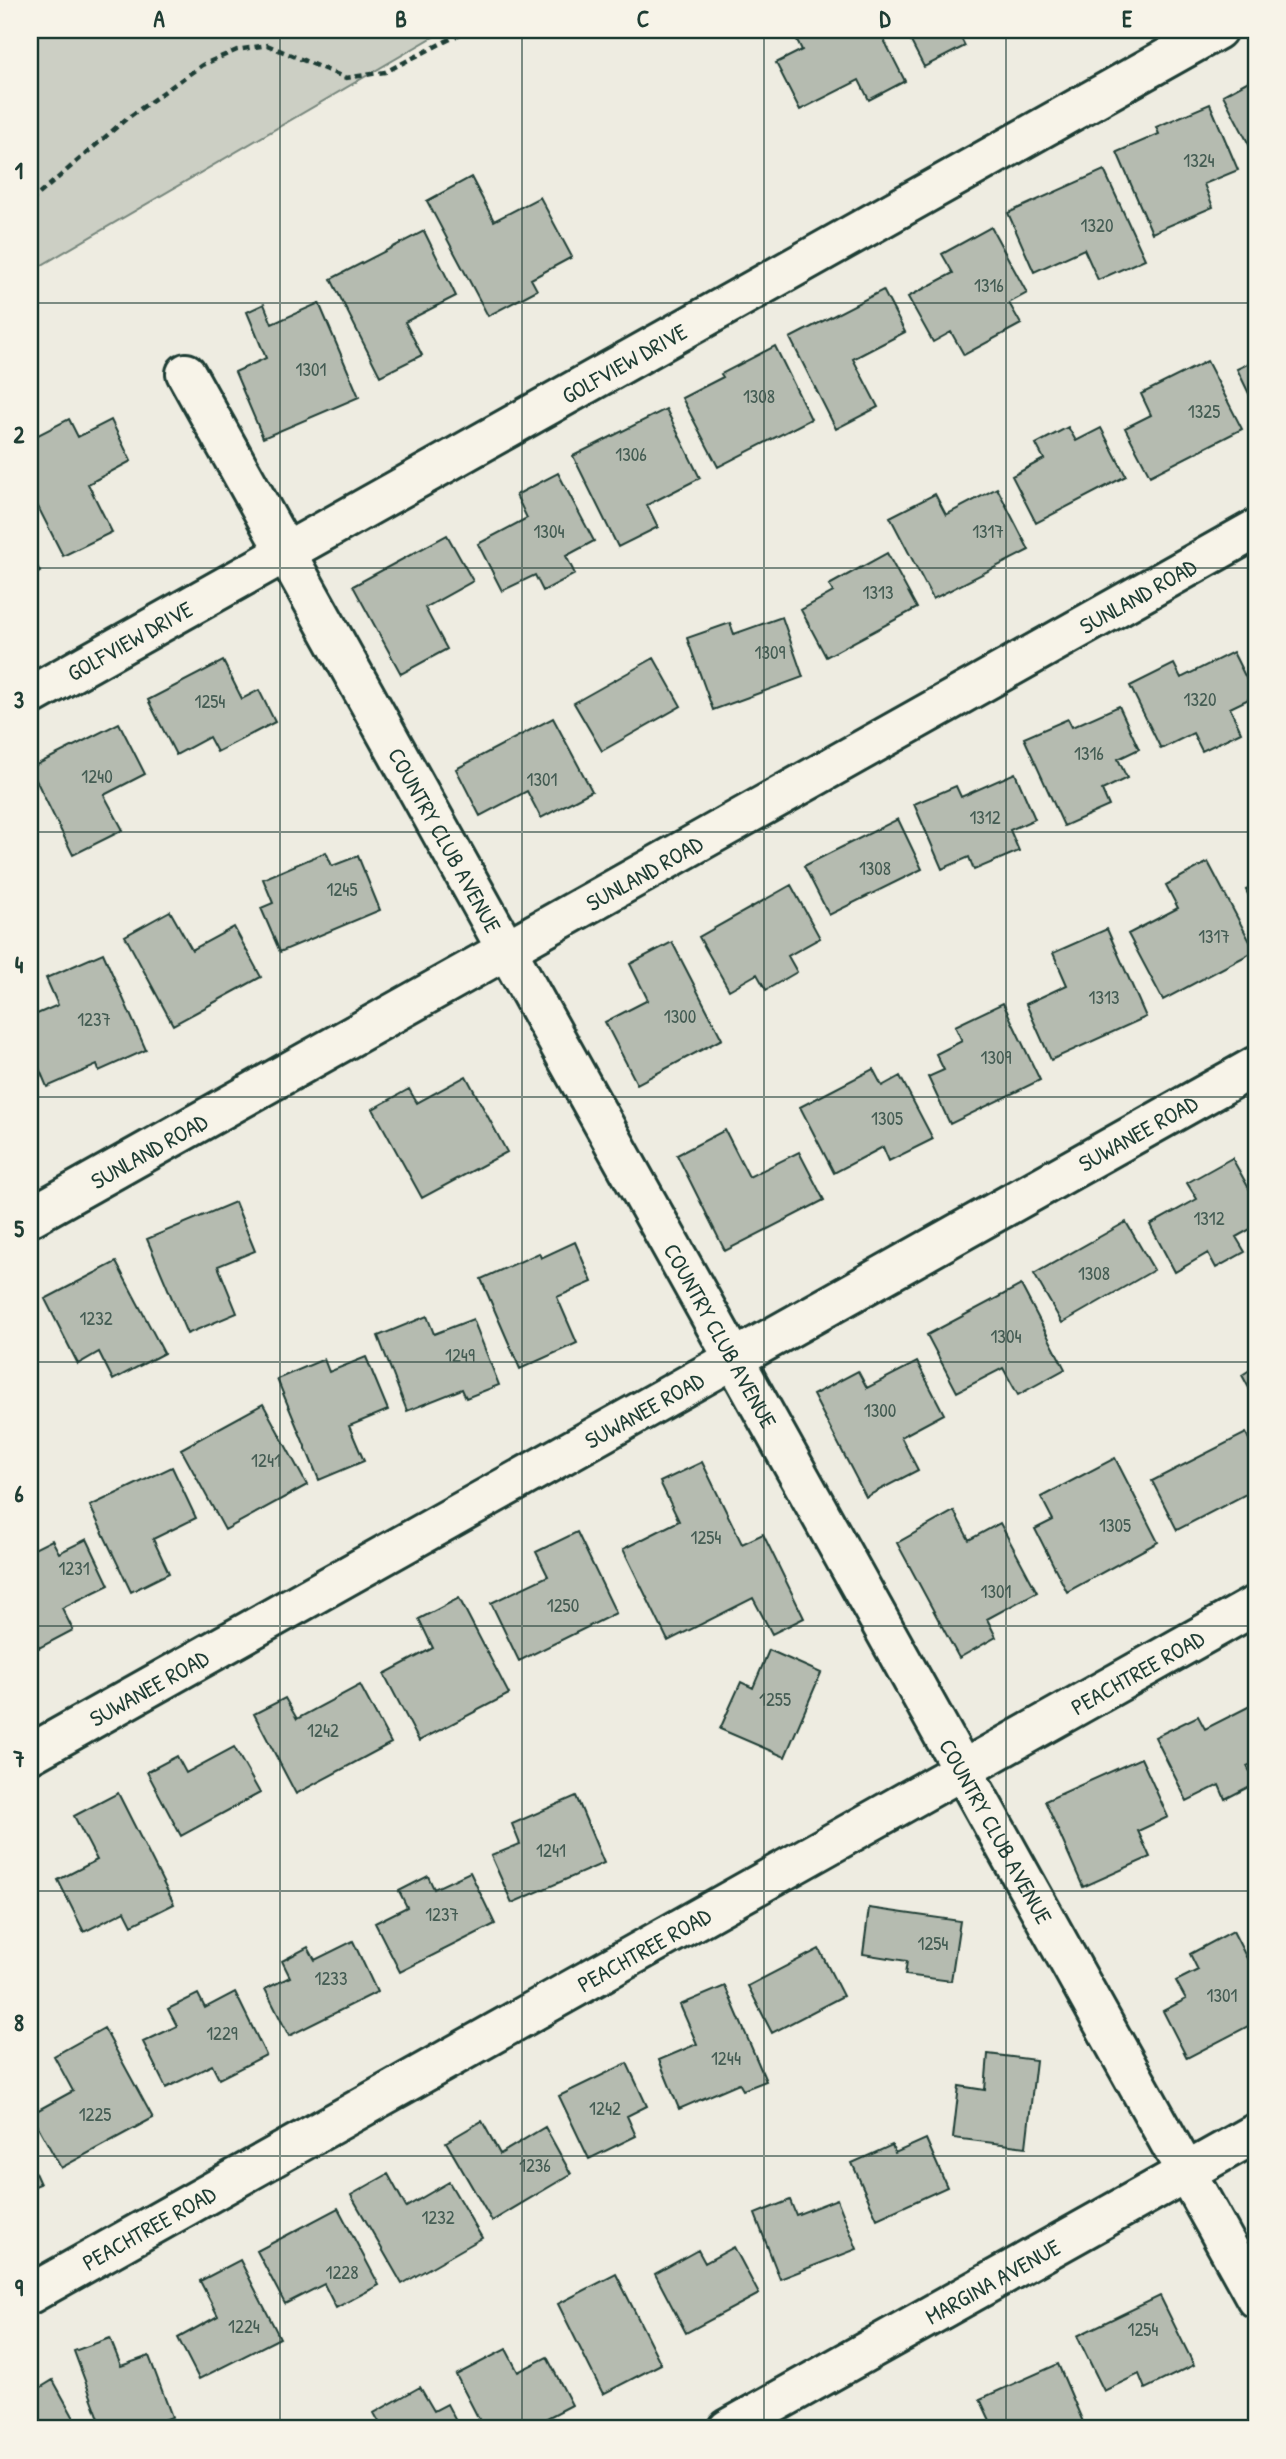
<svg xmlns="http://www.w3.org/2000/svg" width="1286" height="2459" viewBox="0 0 1286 2459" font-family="'Patrick Hand',sans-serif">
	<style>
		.green { fill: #cccfc4; stroke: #76867c; stroke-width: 2 }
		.building { fill: #b5bbb0; stroke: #1f3d34; stroke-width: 2 }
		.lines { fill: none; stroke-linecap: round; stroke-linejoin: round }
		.minor-casing { stroke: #1f3d34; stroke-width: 44 }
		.path { stroke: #1f3d34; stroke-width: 4.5; stroke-dasharray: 7 5; stroke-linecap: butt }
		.minor { stroke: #f7f3e8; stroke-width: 38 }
		.grid { fill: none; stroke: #1f3d34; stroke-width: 2; stroke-opacity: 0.55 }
		.labels { text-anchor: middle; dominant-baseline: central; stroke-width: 5; stroke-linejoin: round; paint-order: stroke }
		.number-label { font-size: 19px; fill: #445c53 }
		.street-label { font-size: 23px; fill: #1f3d34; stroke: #f7f3e8 }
		.neatline { fill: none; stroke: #1f3d34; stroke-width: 2.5 }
		.grid-label { font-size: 23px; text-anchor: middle; font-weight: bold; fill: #1f3d34 }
	</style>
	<rect width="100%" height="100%" fill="#eeece1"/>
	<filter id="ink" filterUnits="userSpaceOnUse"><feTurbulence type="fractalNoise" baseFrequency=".0143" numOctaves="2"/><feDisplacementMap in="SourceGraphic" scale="14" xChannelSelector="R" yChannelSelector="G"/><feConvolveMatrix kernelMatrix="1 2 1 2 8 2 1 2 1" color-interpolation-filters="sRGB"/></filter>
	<g filter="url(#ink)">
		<path class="green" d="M30,30H445L30,272Z"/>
		<path class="building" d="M792,30H879L905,81L869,100L859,80L800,110L776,63L802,50Z
			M905,30H957L965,46L924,67Z
			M1256,77V158L1223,95Z
			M1210,104L1238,170L1204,184L1213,207L1152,233L1117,152L1159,134L1156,127Z
			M1104,170L1145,259L1098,280L1084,249L1034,272L1008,213Z
			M471,177L494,221L540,197L572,257L531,279L537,290L488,316L427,201Z
			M991,227L1027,293L1009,303L1021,324L964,355L951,332L933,342L908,297L953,273L942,254Z
			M424,231L456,296L405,322L422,355L380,376L331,279Z
			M883,290L905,332L853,359L878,407L836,429L790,338Z
			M319,303L359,397L263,438L235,372L266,358L247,312L264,304L272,324Z
			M775,346L811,419L718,467L682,398L723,377L721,374Z
			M1256,360V408L1237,369Z
			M1207,361L1242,429L1150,476L1125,428L1151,415L1141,394Z
			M666,409L700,478L647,505L658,527L618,547L573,456Z
			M69,419L78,437L111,420L131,461L88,484L112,532L63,556L30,491V439Z
			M1068,427L1076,441L1101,428L1126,476L1036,523L1012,476L1044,459L1036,444Z
			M558,473L594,541L566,556L575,574L543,591L535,575L502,591L478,544L527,518L516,495Z
			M997,488L1029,550L933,599L890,517L935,494L946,515Z
			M447,535L473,581L425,608L447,649L401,674L353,586Z
			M30,553L40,572L30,578Z
			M887,553L917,608L826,657L801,610L833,592L829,585Z
			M782,617L803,677L713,710L687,638L730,623L734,634Z
			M1256,630V655L1247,634Z
			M1233,652L1255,696L1230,708L1241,732L1202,751L1193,733L1161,749L1130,686L1174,664L1181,678Z
			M654,658L681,706L602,751L574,703Z
			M223,661L242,699L259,690L275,722L217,752L209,737L176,755L148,700Z
			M1119,706L1139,749L1118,759L1127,778L1102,790L1109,806L1064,826L1024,738L1068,719L1072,727Z
			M553,718L592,791L541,818L527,791L480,816L456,769Z
			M119,723L145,774L104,795L123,830L73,855L30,768Z
			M1015,773L1035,819L1010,830L1019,851L974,870L969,857L942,869L914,804L956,786L961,797Z
			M898,819L922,869L829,915L804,866Z
			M326,852L332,866L358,856L380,910L280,952L261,908L273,903L263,879Z
			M1208,862L1255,951L1163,1000L1128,934L1178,908L1166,885Z
			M1256,884V911L1246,890Z
			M791,885L820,938L788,956L797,972L766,990L757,974L729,990L699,937Z
			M170,911L192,950L234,927L261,977L173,1025L125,936Z
			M1107,929L1146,1017L1051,1060L1026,1004L1067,985L1053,953Z
			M672,942L722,1039L637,1084L605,1022L648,1000L630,964Z
			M103,953L146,1050L99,1071L97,1065L47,1087L30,1047V1017L58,1005L46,978Z
			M1003,1003L1040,1080L950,1124L928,1077L944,1070L936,1054L962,1041L955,1026Z
			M873,1069L882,1086L900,1076L933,1139L889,1161L883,1147L834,1173L800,1107Z
			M466,1076L507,1152L422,1198L373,1109L409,1089L417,1103Z
			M725,1130L749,1177L799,1152L824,1200L725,1251L677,1155Z
			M1232,1158L1256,1201V1226L1236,1237L1245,1252L1216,1268L1208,1253L1175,1272L1150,1225L1197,1199L1187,1183Z
			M235,1202L255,1251L218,1266L237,1313L187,1334L147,1239Z
			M1126,1222L1154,1270L1062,1323L1034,1274Z
			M575,1242L592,1282L557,1297L577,1343L520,1369L481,1279L539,1253L541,1258Z
			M116,1262L164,1353L113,1380L99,1352L78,1364L45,1299Z
			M1021,1285L1065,1369L1018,1395L1003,1368L957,1392L927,1335Z
			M427,1316L434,1334L473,1319L499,1385L466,1398L462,1389L407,1411L378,1336Z
			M366,1357L388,1410L349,1426L364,1461L319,1480L277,1379L324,1359L329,1372Z
			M917,1362L944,1414L901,1437L918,1470L866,1497L813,1395L858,1371L867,1388Z
			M1256,1366V1401L1242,1375Z
			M263,1404L307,1485L225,1530L181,1449Z
			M1246,1433L1256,1454V1489L1177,1530L1152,1481Z
			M1115,1458L1158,1542L1067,1592L1035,1529L1053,1520L1041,1497Z
			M702,1462L742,1544L763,1534L804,1618L772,1634L753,1598L668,1641L623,1549L679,1521L660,1482Z
			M172,1467L196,1518L153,1539L169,1573L131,1592L90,1506Z
			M954,1511L969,1540L1000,1523L1037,1592L987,1619L996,1637L959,1658L897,1543Z
			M577,1532L616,1613L519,1661L491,1603L548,1576L536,1552Z
			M87,1539L109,1585L62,1608L73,1630L39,1648L30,1630V1551L52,1540L59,1553Z
			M459,1598L509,1694L419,1741L384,1674L433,1648L419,1619Z
			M769,1650L821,1673L785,1757L720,1729L741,1682L753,1688Z
			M360,1685L391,1743L296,1794L254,1714L285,1698L297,1719Z
			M1256,1703V1762L1247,1766L1256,1783L1225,1799L1219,1785L1187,1801L1155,1737L1198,1716L1205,1729Z
			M234,1747L260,1793L181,1836L147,1772L177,1756L186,1773Z
			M1141,1758L1168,1817L1138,1831L1150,1857L1083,1887L1045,1801Z
			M118,1793L174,1904L132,1925L125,1911L84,1932L58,1880L97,1860L74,1816Z
			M576,1796L604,1863L512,1903L491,1856L520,1844L512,1824Z
			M470,1872L495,1924L400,1972L375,1923L407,1907L399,1891L428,1876L434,1889Z
			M869,1908L960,1921L951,1981L905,1975L907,1961L863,1954Z
			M1233,1931L1256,1976V2022L1187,2058L1163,2011L1186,1999L1176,1981L1198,1970L1190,1954Z
			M353,1941L377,1992L289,2036L265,1989L290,1977L282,1961L308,1947L315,1960Z
			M819,1949L843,1996L772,2033L748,1986Z
			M725,1986L766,2081L743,2090L739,2083L679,2109L659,2060L697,2044L680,2005Z
			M235,1992L266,2055L219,2079L212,2065L166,2088L143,2042L177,2026L168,2009L198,1994L205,2008Z
			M104,2028L153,2118L61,2168L31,2114L73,2091L54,2056Z
			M988,2054L1036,2060L1026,2147L953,2138L959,2086L985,2090Z
			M627,2063L647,2106L627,2116L636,2136L589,2159L559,2096Z
			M482,2121L500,2154L545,2127L571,2174L492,2221L446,2142Z
			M926,2139L947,2187L877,2219L852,2163L892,2145L895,2153Z
			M30,2162L40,2184L30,2188Z
			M388,2174L406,2207L449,2182L482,2238L402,2284L351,2195Z
			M837,2199L857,2249L780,2279L755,2214L790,2200L796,2215Z
			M338,2208L379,2285L336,2308L324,2284L285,2304L257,2251Z
			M734,2247L759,2294L686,2333L655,2274L698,2250L705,2263Z
			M240,2260L280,2338L199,2379L178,2338L218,2316L200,2281Z
			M616,2274L661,2364L603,2394L558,2304Z
			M1160,2296L1194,2365L1145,2389L1139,2374L1104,2391L1077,2336Z
			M110,2338L121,2366L149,2356L172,2417L139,2429H103L74,2351Z
			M506,2349L518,2372L547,2357L572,2405L526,2429H484L456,2375Z
			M1058,2364L1083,2422L1067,2429H994L980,2399Z
			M53,2380L80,2429H30V2394Z
			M420,2387L434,2411L447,2404L460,2429H383L374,2413Z"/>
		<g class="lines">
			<g class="minor-casing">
				<g id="minor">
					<path id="s1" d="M186,373L1256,2298"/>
					<path id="s2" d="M30,696L1217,30"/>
					<path id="s3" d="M30,1217L1256,529"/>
					<path id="s4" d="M30,1754L1256,1066"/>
					<path id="s5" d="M30,2294L1256,1605"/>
					<path id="s6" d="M728,2429L1256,2133"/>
				</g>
			</g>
			<path class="path" d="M30,202L126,119L202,65L237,50L267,45L346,78L385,72L468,30"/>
			<use href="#minor" class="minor"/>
		</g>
	</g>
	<path class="grid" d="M280,30V2429M522,30V2429M764,30V2429M1006,30V2429M30,303H1256M30,568H1256M30,832H1256M30,1097H1256M30,1362H1256M30,1626H1256M30,1891H1256M30,2156H1256"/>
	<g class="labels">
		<g class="number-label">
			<text x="1199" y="160">1324</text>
			<text x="1097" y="225">1320</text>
			<text x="989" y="285">1316</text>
			<text x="311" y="369">1301</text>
			<text x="759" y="396">1308</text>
			<text x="1204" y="411">1325</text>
			<text x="631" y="454">1306</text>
			<text x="549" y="531">1304</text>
			<text x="988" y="531">1317</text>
			<text x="878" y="592">1313</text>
			<text x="770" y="652">1309</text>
			<text x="1200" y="699">1320</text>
			<text x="210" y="701">1254</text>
			<text x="1089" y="753">1316</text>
			<text x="97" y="776">1240</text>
			<text x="542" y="779">1301</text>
			<text x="985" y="817">1312</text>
			<text x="875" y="868">1308</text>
			<text x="342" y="889">1245</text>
			<text x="1214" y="936">1317</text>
			<text x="1104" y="997">1313</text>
			<text x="680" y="1016">1300</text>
			<text x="94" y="1019">1237</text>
			<text x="996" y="1057">1309</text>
			<text x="887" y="1118">1305</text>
			<text x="1209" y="1218">1312</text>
			<text x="1094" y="1273">1308</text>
			<text x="96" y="1318">1232</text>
			<text x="1006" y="1336">1304</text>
			<text x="460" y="1355">1249</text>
			<text x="880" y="1410">1300</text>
			<text x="266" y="1460">1241</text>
			<text x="1115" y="1525">1305</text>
			<text x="706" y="1537">1254</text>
			<text x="74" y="1568">1231</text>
			<text x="996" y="1591">1301</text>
			<text x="563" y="1605">1250</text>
			<text x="775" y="1699">1255</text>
			<text x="323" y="1730">1242</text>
			<text x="551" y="1850">1241</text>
			<text x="442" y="1914">1237</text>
			<text x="933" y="1943">1254</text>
			<text x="331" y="1978">1233</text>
			<text x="1222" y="1995">1301</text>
			<text x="222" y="2033">1229</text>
			<text x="726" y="2058">1244</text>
			<text x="605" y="2108">1242</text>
			<text x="95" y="2114">1225</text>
			<text x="535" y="2165">1236</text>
			<text x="438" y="2217">1232</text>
			<text x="342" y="2272">1228</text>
			<text x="244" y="2326">1224</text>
			<text x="1143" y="2329">1254</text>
		</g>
		<g class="street-label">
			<text stroke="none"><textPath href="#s2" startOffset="681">GOLFVIEW DRIVE</textPath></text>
			<text stroke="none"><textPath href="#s3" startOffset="1270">SUNLAND ROAD</textPath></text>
			<text stroke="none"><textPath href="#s2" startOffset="114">GOLFVIEW DRIVE</textPath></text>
			<text stroke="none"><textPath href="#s1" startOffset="534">COUNTRY CLUB AVENUE</textPath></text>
			<text stroke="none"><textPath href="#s3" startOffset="704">SUNLAND ROAD</textPath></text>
			<text stroke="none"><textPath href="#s4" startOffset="1270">SUWANEE ROAD</textPath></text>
			<text stroke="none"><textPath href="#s3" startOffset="136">SUNLAND ROAD</textPath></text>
			<text stroke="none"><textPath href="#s1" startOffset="1101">COUNTRY CLUB AVENUE</textPath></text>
			<text stroke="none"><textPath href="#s4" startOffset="704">SUWANEE ROAD</textPath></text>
			<text stroke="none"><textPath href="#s5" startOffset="1270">PEACHTREE ROAD</textPath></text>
			<text stroke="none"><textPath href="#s4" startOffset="136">SUWANEE ROAD</textPath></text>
			<text stroke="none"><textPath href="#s1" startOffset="1668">COUNTRY CLUB AVENUE</textPath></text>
			<text stroke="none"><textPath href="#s5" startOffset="704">PEACHTREE ROAD</textPath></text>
			<text stroke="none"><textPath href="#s5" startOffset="136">PEACHTREE ROAD</textPath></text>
			<text stroke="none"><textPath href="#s6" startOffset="303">MARGINA AVENUE</textPath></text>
		</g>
	</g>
	<rect width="1286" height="2459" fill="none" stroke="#f7f3e8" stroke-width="77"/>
	<rect x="38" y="38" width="1210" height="2382" class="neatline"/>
	<g class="grid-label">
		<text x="159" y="27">A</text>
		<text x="401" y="27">B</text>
		<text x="643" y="27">C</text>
		<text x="885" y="27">D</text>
		<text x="1127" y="27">E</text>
		<text x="19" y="179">1</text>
		<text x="19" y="443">2</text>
		<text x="19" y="708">3</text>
		<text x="19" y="973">4</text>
		<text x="19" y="1237">5</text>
		<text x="19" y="1502">6</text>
		<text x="19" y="1767">7</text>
		<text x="19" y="2031">8</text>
		<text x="19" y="2296">9</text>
	</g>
</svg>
